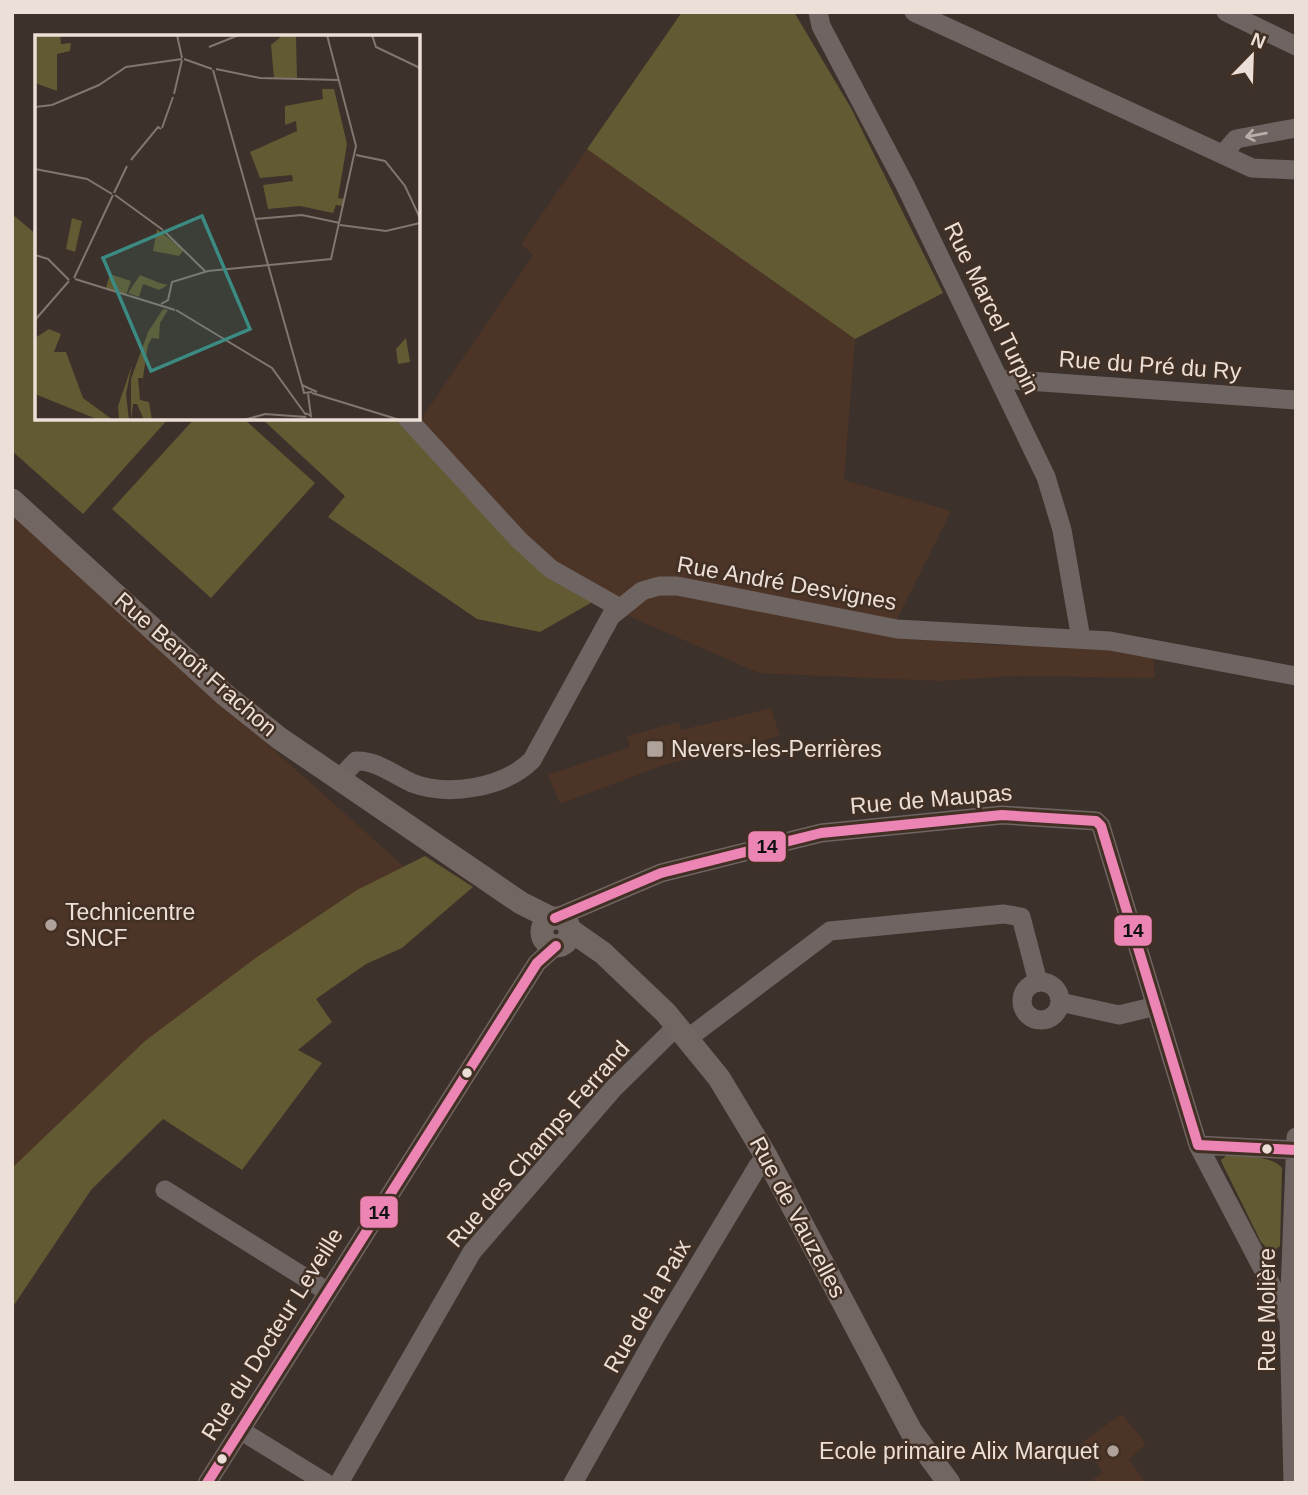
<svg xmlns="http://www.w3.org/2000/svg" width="1308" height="1495" viewBox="0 0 1308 1495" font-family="Arial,sans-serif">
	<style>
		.built { fill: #4c3426 }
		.green { fill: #625a32 }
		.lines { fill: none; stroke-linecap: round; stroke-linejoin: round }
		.minor { stroke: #6e6462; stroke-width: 19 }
		.major { stroke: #726662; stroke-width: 23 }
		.bus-1-casing { stroke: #433024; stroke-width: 16 }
		.bus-1 { stroke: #ec84b4; stroke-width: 10 }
		.oneway { stroke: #baaea8 }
		.poi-dot { fill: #aea29b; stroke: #433024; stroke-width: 2.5 }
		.bus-dot { fill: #ecdfd7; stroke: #433024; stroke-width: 2.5 }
		.labels { text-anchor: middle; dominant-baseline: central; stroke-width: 5; stroke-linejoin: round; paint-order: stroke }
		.street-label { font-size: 23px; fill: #ecdfd7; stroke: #433024 }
		.poi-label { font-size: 23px; fill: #ecdfd7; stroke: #433024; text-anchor: start }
		.inset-road { fill: none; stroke: #827770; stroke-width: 2 }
		.view { fill: #3b8b83; fill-opacity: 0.15; stroke: #3b8b83; stroke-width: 3.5 }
		.inset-edge { fill: none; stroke: #ecdfd7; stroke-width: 3.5 }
		.line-badge { stroke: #433024; stroke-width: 2.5 }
		.pale-badge-label { font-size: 19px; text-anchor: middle; font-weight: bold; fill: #111 }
	</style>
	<rect width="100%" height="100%" fill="#3c312b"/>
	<path class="built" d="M587,149L855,339L844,480L951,511L888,637L994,645L1095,647L1153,657L1155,678L1011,676L941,681L759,673L594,601L411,434L533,255L521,244Z
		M12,515L420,881L12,1196Z
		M771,708L780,736L664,765L560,804L548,775L630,747L627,736L679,722L681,730Z
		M1122,1414L1146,1444L1129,1459L1146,1483H1087L1103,1473L1082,1442Z"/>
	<path class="green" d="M682,12H794L851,108L943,293L855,339L587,149Z
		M12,214L37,235V418H169L83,514L12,451Z
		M195,418H243L315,483L211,598L112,509Z
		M261,418H397L520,553L594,601L540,632L477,619L328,517L345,496Z
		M425,856L473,887L402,948L366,964L316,999L332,1022L298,1050L322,1063L242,1170L163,1119L91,1190L12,1308V1168L145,1041L257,957L357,890Z
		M1226,1156C1241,1156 1272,1155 1282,1168L1280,1246L1275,1250L1268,1249L1261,1242L1223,1165L1221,1160Z"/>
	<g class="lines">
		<path class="minor" d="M818,12L821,26L905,185L1046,477L1062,530L1081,639
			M914,12L1252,168L1296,170
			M1226,12L1296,46
			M1223,154L1236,139L1296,128
			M1000,379L1296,400
			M407,418L519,540L551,569L620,608
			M340,778L356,761C376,760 394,775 412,783C448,797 504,788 532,760L611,616L642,591L659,586H677L897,629L1110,641L1296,676
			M555,918L661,873L821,833L1002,815L1096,821L1101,826L1198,1145L1289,1319
			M1022 1001a19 19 0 1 1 38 0a19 19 0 1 1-38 0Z
			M1060,1002L1119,1015L1156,1006
			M687,1039L830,931L1004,914L1021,917L1038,982
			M1198,1145L1296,1150
			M165,1190L328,1292
			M240,1430L326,1483
			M207,1483L537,963L556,946
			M339,1483L472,1252L613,1089L677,1026
			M573,1483L657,1334L758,1166L766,1156
			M1293,1483L1289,1319L1296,1137"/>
		<path class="major" d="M12,500L224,694L279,738L521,903L551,918
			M542 932a14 14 0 1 1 28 0a14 14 0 1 1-28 0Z
			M570,930L603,953L666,1013L719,1078L766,1156L911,1431L949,1483"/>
		<g class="bus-1-casing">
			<path id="bus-1" d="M555,918L661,873L821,833L1002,815L1096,821L1101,826L1198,1145
				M1198,1145L1296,1150
				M207,1483L537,963L556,946"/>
		</g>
		<use href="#bus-1" class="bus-1"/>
	</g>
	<defs><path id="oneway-shaft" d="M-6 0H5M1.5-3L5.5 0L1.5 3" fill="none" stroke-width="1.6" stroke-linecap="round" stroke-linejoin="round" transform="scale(1.75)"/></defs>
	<use class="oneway" href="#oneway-shaft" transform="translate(1256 135) rotate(170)"/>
	<g class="poi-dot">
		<rect x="646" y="740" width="18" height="18" rx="3.5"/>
		<circle cx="51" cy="925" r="7"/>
		<circle cx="1113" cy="1451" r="7"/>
	</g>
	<g class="bus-dot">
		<circle cx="467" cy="1073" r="6"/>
		<circle cx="1267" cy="1149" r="6"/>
		<circle cx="222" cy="1459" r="6"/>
	</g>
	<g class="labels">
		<g class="street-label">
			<text transform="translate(992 308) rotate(64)">Rue Marcel Turpin</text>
			<text transform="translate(1150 365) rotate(4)">Rue du Pré du Ry</text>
			<text transform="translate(787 583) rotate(10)">Rue André Desvignes</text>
			<text transform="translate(196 664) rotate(41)">Rue Benoît Frachon</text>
			<text transform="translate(931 799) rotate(-5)">Rue de Maupas</text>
			<text transform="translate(538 1144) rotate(-49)">Rue des Champs Ferrand</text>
			<text transform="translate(798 1217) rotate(62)">Rue de Vauzelles</text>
			<text transform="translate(647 1306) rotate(-60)">Rue de la Paix</text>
			<text transform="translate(1267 1310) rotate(-90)">Rue Molière</text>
			<text transform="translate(272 1334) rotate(-58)">Rue du Docteur Leveille</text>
		</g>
		<g class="poi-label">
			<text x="671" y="749">Nevers-les-Perrières</text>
			<text x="65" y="912">Technicentre<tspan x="65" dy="26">SNCF</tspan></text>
			<text x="1099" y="1451" text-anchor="end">Ecole primaire Alix Marquet</text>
		</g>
	</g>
	<g transform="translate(35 35)">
		<rect width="385" height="385" fill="#3c312b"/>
		<path d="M0,0H25L26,9L36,8L35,16L22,19V56L0,48ZM248,0H261L262,44L239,43L236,10ZM287,54H299L312,109L303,163L310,164L308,171L301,170L298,178L265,171L233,174L228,150L258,146L257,140L225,143L215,117L262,96L261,86L250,90V71L288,64ZM37,183L47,186L40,217L31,214ZM122,194L149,215L144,221L118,216ZM75,239L96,246L91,260L71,253ZM105,240L125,248L133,250L124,255L108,249L104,262L93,258ZM128,274L133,275L125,288L124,304L117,303L113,310L108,342L112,362L108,343H103L105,365L114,367L117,385H109L102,369H98L96,385V344L113,297ZM14,294L26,299L19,317H31L48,363L78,385H64L0,359V303ZM371,303L375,327L363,329L361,314ZM97,330L91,359L94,385H84L83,371Z" fill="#625a32"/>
		<path class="inset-road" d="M142,0L147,23M337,0L341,12L385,33M174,12L204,0M149,24L177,34M181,34L225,43L304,45M178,35L267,350M139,59L147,25M0,72L17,70L64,50L91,32L147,24M127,93L138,62M321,120L350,126L370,151L385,183M96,125L123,92L126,94M0,134L52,144L77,159M79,158L92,131M80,160L128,195M220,184L267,180L305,188M305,190L351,196L385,188M130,197L171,237M0,220L13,224L34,245M39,243L78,160M40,244L140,275M126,269L133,265L137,247L173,236L296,224L321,111L292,0M141,275L237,333L271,380M0,285L34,246M277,357L269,358L267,350L282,357M277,358L365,385M271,378L276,381L273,359M209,385L230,379L271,382"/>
		<path class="view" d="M167,181L215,294L116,336L68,223Z"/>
		<rect width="385" height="385" class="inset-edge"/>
	</g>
	<g class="line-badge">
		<rect x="747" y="830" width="40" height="33" rx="7" fill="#ec84b4"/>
		<rect x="1113" y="914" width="40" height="33" rx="7" fill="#ec84b4"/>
		<rect x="359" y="1195" width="40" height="34" rx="7" fill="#ec84b4"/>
	</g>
	<g class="pale-badge-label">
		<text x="767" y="853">14</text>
		<text x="1133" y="937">14</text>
		<text x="379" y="1219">14</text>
	</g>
	<rect width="1308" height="1495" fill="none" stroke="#ecdfd7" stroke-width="28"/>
	<g transform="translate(1252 56) rotate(23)" stroke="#433024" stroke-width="5" paint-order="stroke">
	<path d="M0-5L12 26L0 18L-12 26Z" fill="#ecdfd7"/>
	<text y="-10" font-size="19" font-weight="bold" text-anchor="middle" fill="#ecdfd7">N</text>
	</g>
</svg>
